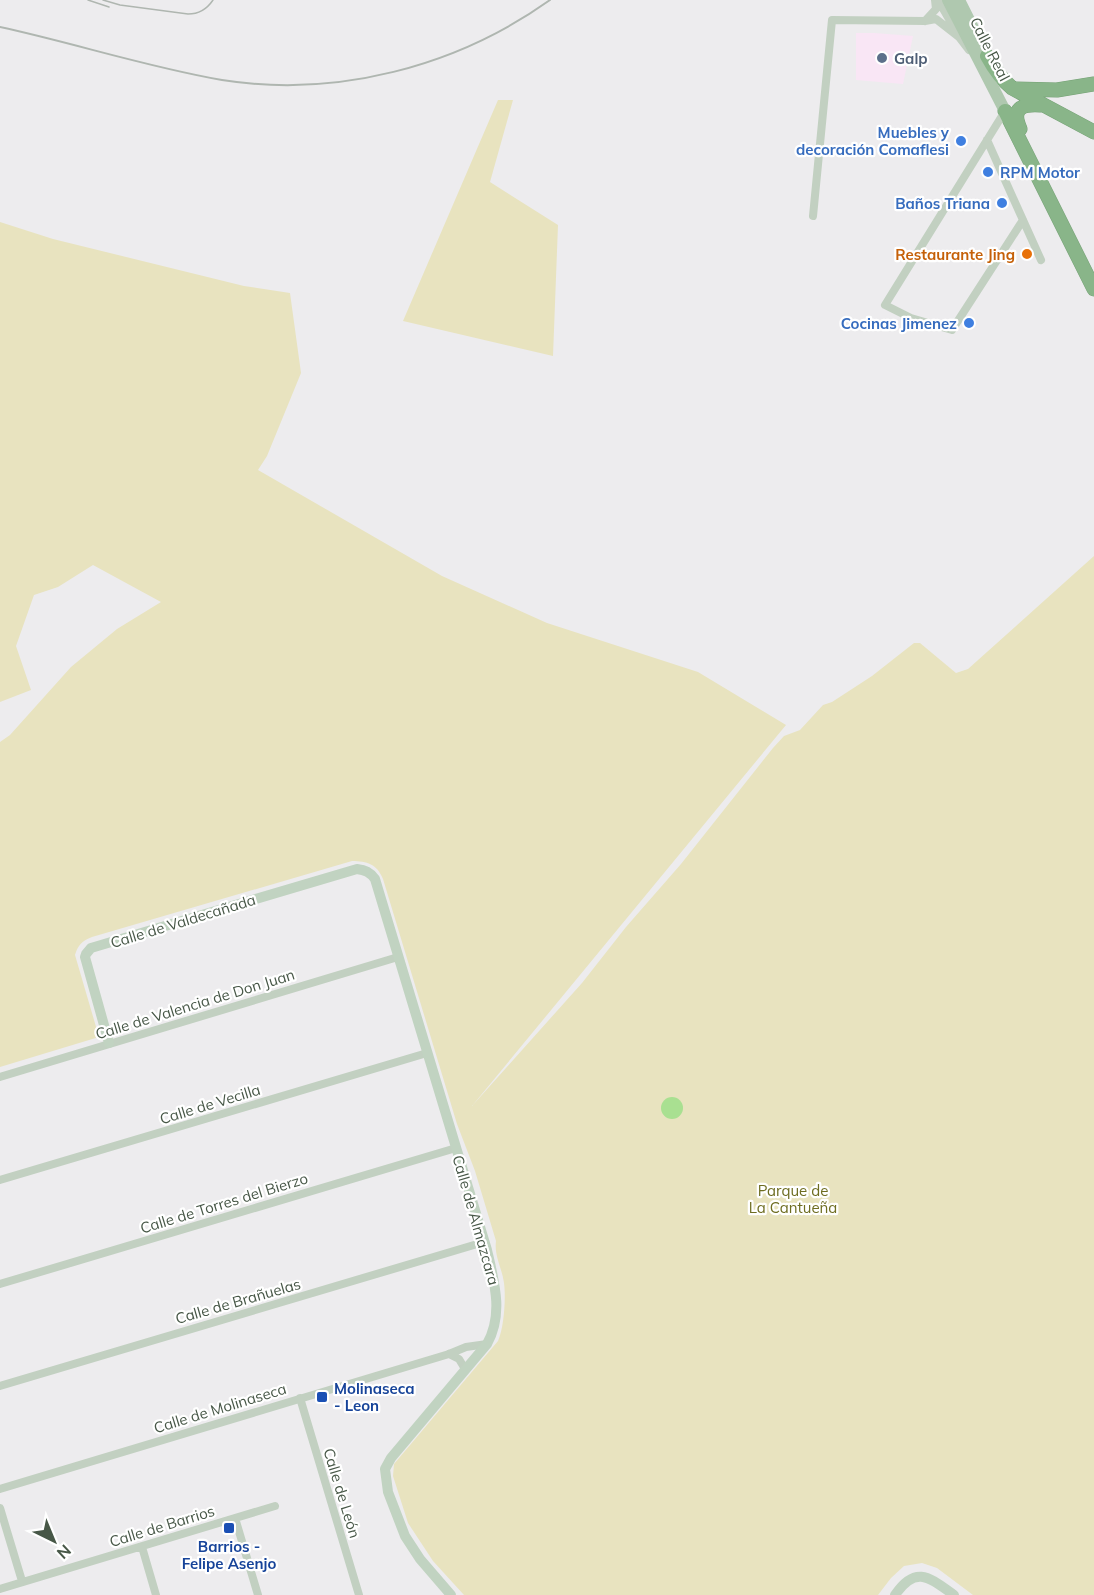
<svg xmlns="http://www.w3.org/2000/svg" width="1094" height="1595" viewBox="0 0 1094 1595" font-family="Mulish,sans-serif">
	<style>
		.commercial { fill: #f9e6f5 }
		.green { fill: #e8e3bf }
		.water { fill: #a9e091 }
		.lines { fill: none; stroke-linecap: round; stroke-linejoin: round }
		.highway-casing { stroke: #75a175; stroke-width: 15 }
		.street { stroke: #c2d0c1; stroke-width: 8 }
		.secondary { stroke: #c1d3c1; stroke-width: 10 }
		.primary { stroke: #afc8af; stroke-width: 12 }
		.highway { stroke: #89b589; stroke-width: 14 }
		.tram { stroke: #afb6b0; stroke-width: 1.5 }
		.rail { stroke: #afb6b0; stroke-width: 2 }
		.service-dot { fill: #5c6f8a; stroke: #fff; stroke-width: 2 }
		.shop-dot { fill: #3f7fe0; stroke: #fff; stroke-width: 2 }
		.food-dot { fill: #e8710a; stroke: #fff; stroke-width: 2 }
		.transit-dot { fill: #1a4fb4; stroke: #fff; stroke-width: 2 }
		.labels { text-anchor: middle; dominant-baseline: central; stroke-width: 4.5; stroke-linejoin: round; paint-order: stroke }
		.street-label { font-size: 15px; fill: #475747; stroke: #fff }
		.service-label { font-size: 15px; font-weight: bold; fill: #4e5e75; stroke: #fff; text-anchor: start }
		.shop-label { font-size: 15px; font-weight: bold; fill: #366cbe; stroke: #fff; text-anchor: end }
		.food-label { font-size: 15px; font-weight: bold; fill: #c56008; stroke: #fff; text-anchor: end }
		.park-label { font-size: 15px; fill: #6e6d21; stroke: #fff }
		.transit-label { font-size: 15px; font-weight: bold; fill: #164399; stroke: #fff; text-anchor: start }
	</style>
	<rect width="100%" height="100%" fill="#edecee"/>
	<path class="commercial" d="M856,33H874L913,36L903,84L856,80Z"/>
	<path class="green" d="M498,100H513L490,182L558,225L553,356L403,321Z
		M0,222L53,239L244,286L290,293L301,373L267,456L258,470L442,576L547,623L698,672L786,725L472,1106L582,983L626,927L681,864L773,748L784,736L800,730L823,705L832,702L872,676L914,643H920L956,673L968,669L1094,556V1595H973L937,1568L922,1563L904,1566L891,1578L878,1595H464L433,1561L408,1523L393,1476L394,1464L498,1341C504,1328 506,1298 504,1283C502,1268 494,1256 496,1241L475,1171L457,1124L383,879C377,864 367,861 352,861L92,937C82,941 78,945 75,955L99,1037L0,1067V742L10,735L71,667L117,629L161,602L93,565L58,587L34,595L16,646L31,690L0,702Z"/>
	<path class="water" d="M661 1108a11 11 0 1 1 22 0a11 11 0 1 1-22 0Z"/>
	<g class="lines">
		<g class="highway-casing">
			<path id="highway" d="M987,56C994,69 1001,79 1012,88L1094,132
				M1016,89L1057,90L1094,84
				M1005,111L1094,289
				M1020,129C1011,108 1022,104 1040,105"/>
		</g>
		<path class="street" d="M938,0L957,33
			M925,21L936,9L935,0
			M1005,111L885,305L911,318L952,330L1023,220
			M987,140L1041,260
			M813,216L832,20L925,21L936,19L959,37L969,50
			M0,1077L398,957
			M0,1180L427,1053
			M0,1284L456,1148
			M449,1354L459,1359L465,1369
			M0,1386L484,1242
			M300,1398L359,1595
			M0,1489L449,1354L466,1347L487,1344
			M0,1508L22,1581
			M235,1518L258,1595
			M142,1547L156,1595
			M0,1589L275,1506"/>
		<path class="secondary" d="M109,1043L85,957L86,954L91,948L357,869C365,870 370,872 375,879L487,1250C494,1281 504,1314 487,1344L391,1458L385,1469L388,1492L405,1536L420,1559L451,1595
			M895,1595C916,1564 930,1578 954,1595"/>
		<path class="primary" d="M948,0L1005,111
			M959,0L987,56"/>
		<use href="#highway" class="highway"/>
		<path class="tram" d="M88,0L109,7
			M103,0L120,5L188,14C199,14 207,9 213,0"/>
		<path class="rail" d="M0,27C74,43 147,67 222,80C336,98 456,67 550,0"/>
	</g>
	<circle class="service-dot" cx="882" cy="58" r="6"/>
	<g class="shop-dot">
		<circle cx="961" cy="141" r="6"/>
		<circle cx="988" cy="172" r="6"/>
		<circle cx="1002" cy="203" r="6"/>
		<circle cx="969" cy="323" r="6"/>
	</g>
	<circle class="food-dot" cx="1027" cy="254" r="6"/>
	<g class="transit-dot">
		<rect x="316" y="1391" width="12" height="12" rx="3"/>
		<rect x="223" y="1522" width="12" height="12" rx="3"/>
	</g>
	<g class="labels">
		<g class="street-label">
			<text transform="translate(990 49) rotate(63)">Calle Real</text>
			<text transform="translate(183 921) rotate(-17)">Calle de Valdecañada</text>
			<text transform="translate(195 1004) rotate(-17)">Calle de Valencia de Don Juan</text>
			<text transform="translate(210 1104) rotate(-17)">Calle de Vecilla</text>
			<text transform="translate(224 1203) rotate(-17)">Calle de Torres del Bierzo</text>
			<text transform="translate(476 1220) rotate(74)">Calle de Almazcara</text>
			<text transform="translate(238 1301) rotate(-16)">Calle de Brañuelas</text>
			<text transform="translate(220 1408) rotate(-17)">Calle de Molinaseca</text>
			<text transform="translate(342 1493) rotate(73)">Calle de León</text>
			<text transform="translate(162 1526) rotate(-17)">Calle de Barrios</text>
		</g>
		<g class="service-label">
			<text x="894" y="58">Galp</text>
		</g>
		<g class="shop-label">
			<text x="949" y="132">Muebles y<tspan x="949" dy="17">decoración Comaflesi</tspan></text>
			<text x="1000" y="172" text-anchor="start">RPM Motor</text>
			<text x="990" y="203">Baños Triana</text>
			<text x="957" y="323">Cocinas Jimenez</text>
		</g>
		<g class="food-label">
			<text x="1015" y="254">Restaurante Jing</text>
		</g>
		<g class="park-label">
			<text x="793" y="1190">Parque de<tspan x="793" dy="17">La Cantueña</tspan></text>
		</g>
		<g class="transit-label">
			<text x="334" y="1388">Molinaseca<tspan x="334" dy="17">- Leon</tspan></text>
			<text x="229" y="1546" text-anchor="middle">Barrios -<tspan x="229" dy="17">Felipe Asenjo</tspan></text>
		</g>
	</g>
	<g transform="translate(54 1541) rotate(137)" stroke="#ffffff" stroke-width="4.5" paint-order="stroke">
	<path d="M0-4.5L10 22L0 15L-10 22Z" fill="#475747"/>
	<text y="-9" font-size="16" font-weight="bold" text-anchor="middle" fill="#475747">N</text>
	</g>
</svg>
